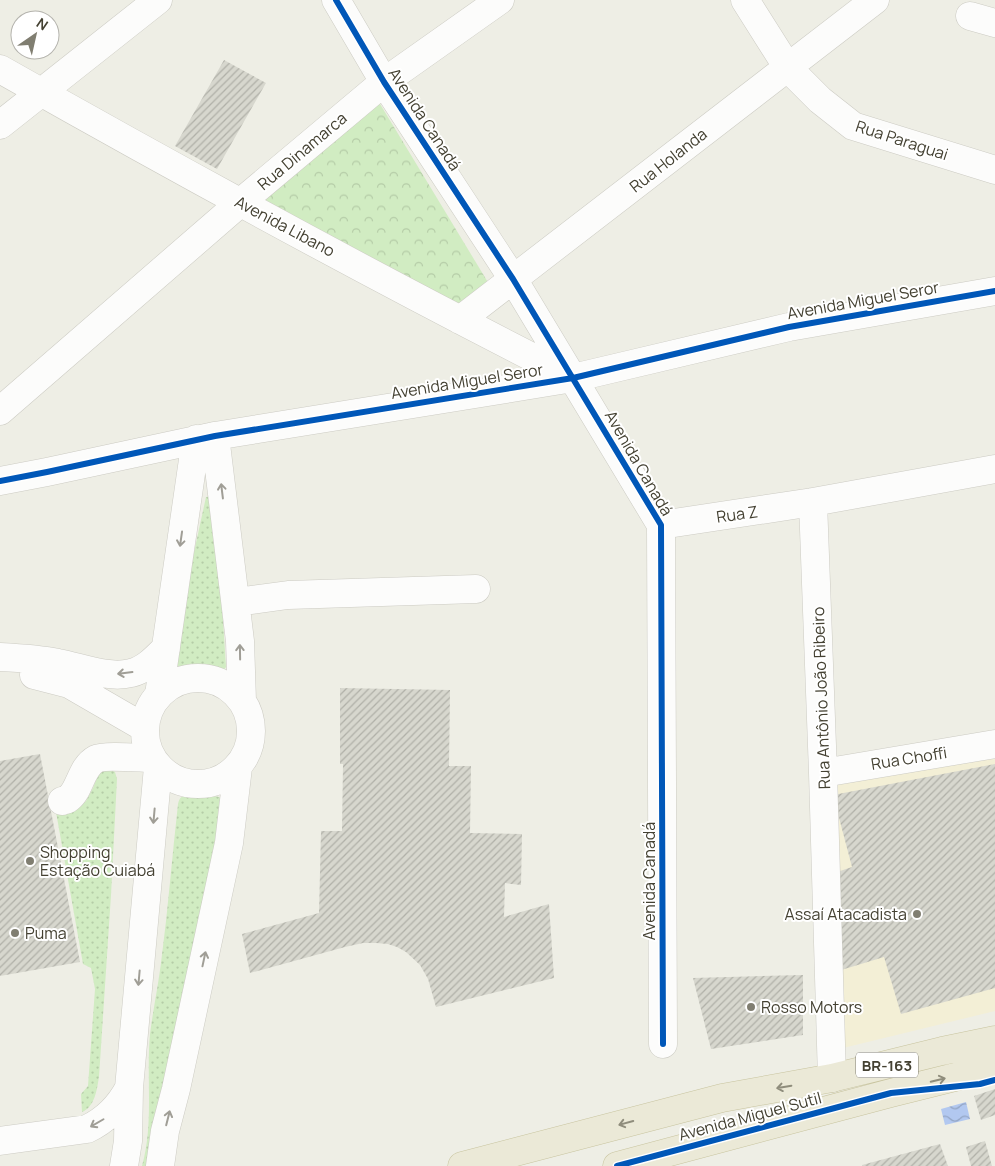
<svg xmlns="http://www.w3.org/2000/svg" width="995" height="1166" viewBox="0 0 995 1166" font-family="Manrope,sans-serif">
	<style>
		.commercial { fill: #f3efd6 }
		.grass { fill: url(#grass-dots) }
		.park { fill: url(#park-crowns) }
		.water { fill: url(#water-waves) }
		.building { fill: url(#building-hatch) }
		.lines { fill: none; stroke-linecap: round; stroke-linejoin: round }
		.minor-casing { stroke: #cccbc3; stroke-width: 29 }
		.highway-casing { stroke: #c8c49f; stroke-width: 29 }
		.minor { stroke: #fcfcfb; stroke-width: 28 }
		.highway { stroke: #ebe9d7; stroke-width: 28 }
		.cycleway-casing { stroke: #fff; stroke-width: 9 }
		.cycleway { stroke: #0057b8; stroke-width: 6 }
		.oneway { stroke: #a09e96 }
		.oneway2 { stroke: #8f8d7c }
		.poi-dot { fill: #807e71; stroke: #fff; stroke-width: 2 }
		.labels { text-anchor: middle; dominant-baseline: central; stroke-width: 4; stroke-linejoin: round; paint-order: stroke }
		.shield { fill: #fff; stroke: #7c7a70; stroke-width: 1 }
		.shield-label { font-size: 15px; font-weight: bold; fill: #444132 }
		.street-label { font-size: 16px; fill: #444132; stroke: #fff }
		.poi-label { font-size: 16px; fill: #444132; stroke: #fff; text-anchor: start }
	</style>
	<defs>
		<pattern id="grass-dots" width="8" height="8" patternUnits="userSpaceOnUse" patternTransform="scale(1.25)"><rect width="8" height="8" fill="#d1ecc2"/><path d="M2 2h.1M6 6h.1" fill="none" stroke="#b5cca7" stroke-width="1.8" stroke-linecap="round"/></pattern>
		<pattern id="park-crowns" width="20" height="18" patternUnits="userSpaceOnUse" patternTransform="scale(1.25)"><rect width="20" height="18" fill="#d1ecc2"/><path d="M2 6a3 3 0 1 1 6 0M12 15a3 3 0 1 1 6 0" fill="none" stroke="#b5cca7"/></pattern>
		<pattern id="water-waves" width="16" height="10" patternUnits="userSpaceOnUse" patternTransform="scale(1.25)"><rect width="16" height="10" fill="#b2c8f0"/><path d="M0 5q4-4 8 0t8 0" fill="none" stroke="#92a4c3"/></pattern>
		<pattern id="building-hatch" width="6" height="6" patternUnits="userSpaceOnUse" patternTransform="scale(1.25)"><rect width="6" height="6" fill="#d7d7ce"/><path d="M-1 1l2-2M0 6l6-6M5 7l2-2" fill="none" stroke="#b0b0a8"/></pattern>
	</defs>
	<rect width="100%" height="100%" fill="#eeeee5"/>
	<path class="commercial" d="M995,753V1011L839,1049L832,780Z"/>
	<path class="grass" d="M213,496L219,558L226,667L223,671L219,673L194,670L180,672L175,671L171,658L206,497Z
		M111,770L115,772L117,779L111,895L99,1077C97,1089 95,1107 82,1112L81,1094L88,1086L95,989L91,968L83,964L56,812H71L78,808L86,801L93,788L98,775L102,771Z
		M186,795C190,796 194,797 199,797C208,797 214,794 223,799L224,806L148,1166H142C154,1124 146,1078 150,1034C153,1010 158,987 161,963C168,910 172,857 178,804C179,799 181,796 186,795Z"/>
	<path class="park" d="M377,99L489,284L458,313L253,200Z"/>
	<path class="water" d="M966,1102L970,1119L945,1125L941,1109Z"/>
	<path class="building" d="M224,60L266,83L217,169L175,146Z
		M340,688L450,690L449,766H471L470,833L522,834L521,885L505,883L504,917L549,904L554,978L436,1007L428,979L420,965L406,952L397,947L388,944L376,943H363L345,947L250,973L242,934L319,913L321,831H342L343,764H340Z
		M40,754L80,962L0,976V761Z
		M995,764V988L901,1014L884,957L838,971L840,871L852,867L833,795Z
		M803,975V1035L711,1049L693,978Z
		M995,1089V1115L981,1120L974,1096Z
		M985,1141L992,1166H971L966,1147Z
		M940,1144L948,1166H862V1165Z"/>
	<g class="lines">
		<g class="minor-casing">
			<path id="minor" d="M336,0L384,82L513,279L661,525L663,1044
				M745,0L788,68L820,100L853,126L995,170
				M970,16L995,23
				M0,69C189,176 380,280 573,378
				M0,125L158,0
				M460,320L875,0
				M0,411L241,202L384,82L500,0
				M215,436L240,641L242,701
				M0,481L47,472L215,436L573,378L789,327L995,291
				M813,502L823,773L832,1078
				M661,525L813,502L995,469
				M236,602L288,595L476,589
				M0,657C20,658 39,659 58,663C80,667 109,679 131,673C145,670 156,658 166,648
				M34,675L69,684L145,728
				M145 731a53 53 0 1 1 106 0a53 53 0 1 1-106 0Z
				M159,695L196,439
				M823,773L995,744
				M62,801C64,800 67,800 69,798C80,790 81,767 96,759C104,755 141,758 152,758
				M0,1141L87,1129C106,1120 119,1107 129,1088
				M124,1166L128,1141L129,1088L158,767
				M160,1166L165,1131L176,1089L229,843L238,767"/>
		</g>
		<g class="highway-casing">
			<path id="highway" d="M462,1166L722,1098L832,1078L942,1051L995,1040
				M617,1166L891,1093L995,1067"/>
		</g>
		<use href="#minor" class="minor"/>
		<use href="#highway" class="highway"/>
		<g class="cycleway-casing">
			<path id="cycleway" d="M336,0L384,82L513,279L661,525L663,1044
				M0,481L47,472L215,436L573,378L789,327L995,291
				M617,1166L891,1093L980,1084L995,1080"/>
		</g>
		<use href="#cycleway" class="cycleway"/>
	</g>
	<defs><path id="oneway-shaft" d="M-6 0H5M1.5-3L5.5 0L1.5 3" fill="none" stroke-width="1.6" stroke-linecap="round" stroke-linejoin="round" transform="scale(1.25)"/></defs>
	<g class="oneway">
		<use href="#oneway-shaft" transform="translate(222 491) rotate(-97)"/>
		<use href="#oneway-shaft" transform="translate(181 539) rotate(98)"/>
		<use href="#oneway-shaft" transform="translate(240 652) rotate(-91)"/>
		<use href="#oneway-shaft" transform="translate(125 673) rotate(173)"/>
		<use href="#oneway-shaft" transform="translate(154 816) rotate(95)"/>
		<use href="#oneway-shaft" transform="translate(204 959) rotate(-78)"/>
		<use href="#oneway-shaft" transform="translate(139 978) rotate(95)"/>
		<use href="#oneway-shaft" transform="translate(168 1118) rotate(-76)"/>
		<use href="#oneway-shaft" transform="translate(97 1123) rotate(150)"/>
	</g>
	<g class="oneway2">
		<use href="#oneway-shaft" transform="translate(938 1080) rotate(-14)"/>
		<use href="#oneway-shaft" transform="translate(784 1087) rotate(170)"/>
		<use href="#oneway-shaft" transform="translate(626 1123) rotate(165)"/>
	</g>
	<g class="poi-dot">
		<circle cx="30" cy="861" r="5"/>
		<circle cx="917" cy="914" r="5"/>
		<circle cx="15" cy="933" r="5"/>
		<circle cx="751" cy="1007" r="5"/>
	</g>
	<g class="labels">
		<rect class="shield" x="856" y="1052.5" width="62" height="25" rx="4"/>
		<g class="shield-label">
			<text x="887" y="1065">BR-163</text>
		</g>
		<g class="street-label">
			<text transform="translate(425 119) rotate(57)">Avenida Canadá</text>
			<text transform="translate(902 140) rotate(18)">Rua Paraguai</text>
			<text transform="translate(302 151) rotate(-40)">Rua Dinamarca</text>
			<text transform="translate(668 160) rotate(-38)">Rua Holanda</text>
			<text transform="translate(285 226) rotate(28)">Avenida Libano</text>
			<text transform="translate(863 300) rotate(-10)">Avenida Miguel Seror</text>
			<text transform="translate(467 381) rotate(-9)">Avenida Miguel Seror</text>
			<text transform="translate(639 463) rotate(60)">Avenida Canadá</text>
			<text transform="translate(737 514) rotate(-8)">Rua Z</text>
			<text transform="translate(821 698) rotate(-92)">Rua Antônio João Ribeiro</text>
			<text transform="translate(909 758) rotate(-9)">Rua Choffi</text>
			<text transform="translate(649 881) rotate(-90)">Avenida Canadá</text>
			<text transform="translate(750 1116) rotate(-15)">Avenida Miguel Sutil</text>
		</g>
		<g class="poi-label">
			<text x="40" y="852">Shopping<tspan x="40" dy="18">Estação Cuiabá</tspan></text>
			<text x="907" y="914" text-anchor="end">Assaí Atacadista</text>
			<text x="25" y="933">Puma</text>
			<text x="761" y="1007">Rosso Motors</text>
		</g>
	</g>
	<g transform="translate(35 35) rotate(34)"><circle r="24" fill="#ffffff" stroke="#b4b3ad"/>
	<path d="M0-4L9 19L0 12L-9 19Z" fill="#807e71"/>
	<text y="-8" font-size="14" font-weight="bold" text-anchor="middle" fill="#444132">N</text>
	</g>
</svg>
